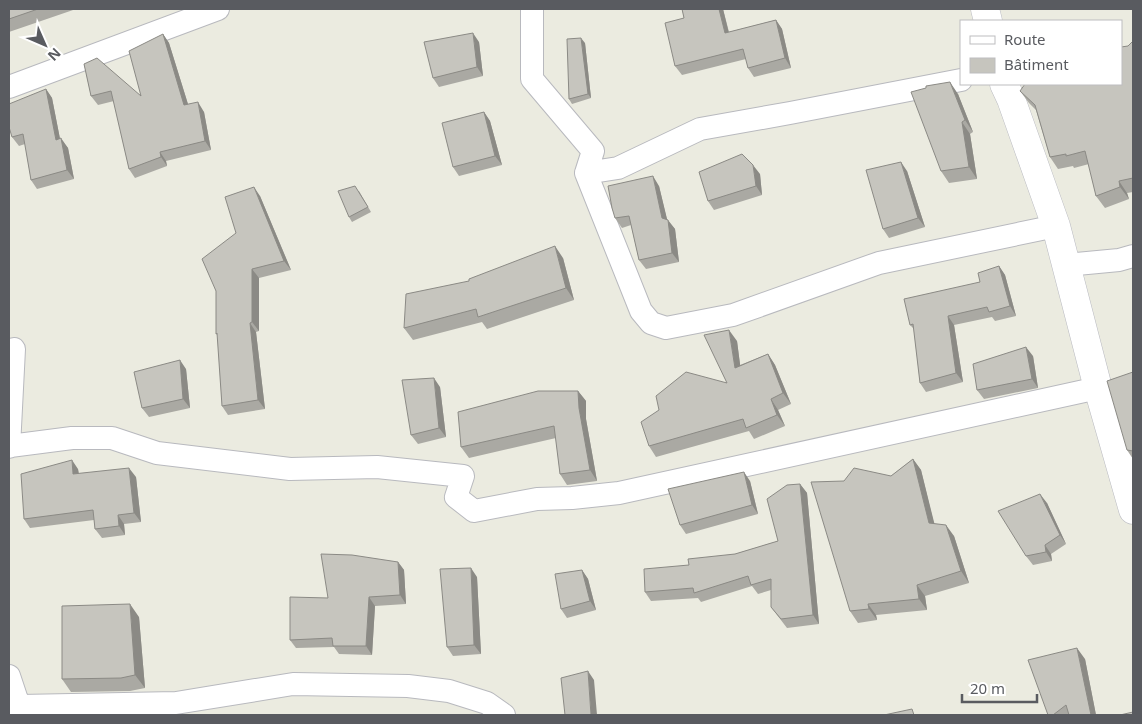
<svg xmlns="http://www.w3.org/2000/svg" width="1142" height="724" viewBox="0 0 1142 724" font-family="'Noto Sans',sans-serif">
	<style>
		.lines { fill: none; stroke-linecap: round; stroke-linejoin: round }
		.street-casing { stroke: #b8b9be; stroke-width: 24 }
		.secondary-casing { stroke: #b9bac1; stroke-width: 29 }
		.street { stroke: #fff; stroke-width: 22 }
		.secondary { stroke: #fff; stroke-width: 28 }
		.wall { fill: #aaa9a3 }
		.shaded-wall { fill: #8b8a85 }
		.building { fill: #c6c5be; stroke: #8b8a85 }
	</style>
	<rect width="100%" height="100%" fill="#ebebe0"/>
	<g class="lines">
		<g class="street-casing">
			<path id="street" d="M532,9V79L593,151L586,173L641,311L651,323L666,328L733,315L879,263L1056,226
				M9,87L218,9
				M586,173L618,168L700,129L790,113L961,80
				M1066,265L1119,260L1133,256
				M10,446L72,438H112L157,453L290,469L377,467L463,476L456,497L474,511L537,499L572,498L619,493L1098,388
				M9,447L14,349
				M9,676L22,715
				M20,706L176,703L293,684L408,686L449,691L487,703L504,715"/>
		</g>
		<g class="secondary-casing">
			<path id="secondary" d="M985,9L988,21
				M1004,84L1011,99L1056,226L1098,388L1133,510"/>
		</g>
		<use href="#street" class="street"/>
		<use href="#secondary" class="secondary"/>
	</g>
	<path class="wall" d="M9,9H76L9,32Z
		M682,9H723L729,32L776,20L782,29L791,68L754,77L748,68L746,59L682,75L675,66L684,18Z
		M163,34L169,43L188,104L204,112L211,150L166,161L167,166L135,178L129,169L114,101L98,105L91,96L84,64L141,96Z
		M1133,41V192L1127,193L1129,199L1105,208L1096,196L1089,164L1074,168L1073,166L1058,169L1050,157L1036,110L1029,103L1020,91L1128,46Z
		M479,42L483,76L439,87L433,78Z
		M585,43L591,98L572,104L569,99Z
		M46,89L52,98L60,139L68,148L74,179L37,189L31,180L25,144L19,146L12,137Z
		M958,94L973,132L970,134L977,179L949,183L941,171Z
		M484,112L490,121L502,165L459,176L453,167Z
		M907,171L925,227L889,238L883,229Z
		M760,174L762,195L714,210L708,201Z
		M659,186L667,220L675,229L679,262L646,269L639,260L631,225L622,228L615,218Z
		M359,191L371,212L352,222L349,217Z
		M260,196L291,270L259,278V331L256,332L265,409L228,415L222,406L218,336L216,334L236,233Z
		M563,258L574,300L487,329L482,322L413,340L404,328L469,281Z
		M999,266L1005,275L1016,316L995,321L992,317L954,325L963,382L926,392L920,383L914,329L910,325L980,282Z
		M737,341L740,365L768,354L775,365L791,404L778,410L785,426L754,439L749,431L656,457L649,446L727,383Z
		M1033,356L1038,388L984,399L977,390Z
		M186,369L190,408L149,417L142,408Z
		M1133,372V459L1127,450Z
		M440,387L446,437L418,444L411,435Z
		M578,391L586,401V419L597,481L567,485L560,474L556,438L469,458L461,447Z
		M913,459L921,470L934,524L954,536L969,583L925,596L927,610L876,615L877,620L858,623L850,611L844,481L891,476Z
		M78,469L79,474L136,477L141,522L124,524L125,535L102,538L95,529L94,520L30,528L24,519Z
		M750,481L758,514L686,534L680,525Z
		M800,484L807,493L819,624L787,628L771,607V590L758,594L752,586L701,602L698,598L651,601L645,592L689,565L735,554L778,541Z
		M1047,503L1066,544L1051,554L1052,561L1033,565L1026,556Z
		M398,562L404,570L406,604L375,606L372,655L339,654L334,647L296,648L290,640Z
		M582,570L588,579L596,610L567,618L561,609Z
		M477,577L481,654L453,656L447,647Z
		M139,617L145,688L130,691L71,692L62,679Z
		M1085,659L1096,715H1048Z"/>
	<path class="shaded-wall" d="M719,9H723L731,42L725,33Z
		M776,20L782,29L791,68L785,58Z
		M473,33L479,42L483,76L477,67Z
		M163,34L169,43L191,114L184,105Z
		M581,38L585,43L591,98L588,94Z
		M950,82L958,94L973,132L965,120Z
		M46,89L52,98L62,149L56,140Z
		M198,102L204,112L211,150L205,141Z
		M484,112L490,121L502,165L495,156Z
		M962,122L970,134L977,179L969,167Z
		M61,138L68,148L74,179L67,170Z
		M160,152L166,161L167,166L161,157Z
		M901,162L907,171L925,227L918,218Z
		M753,165L760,174L762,195L756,186Z
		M653,176L659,186L669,227L662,218Z
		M1119,181L1127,193L1129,199L1120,187Z
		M254,187L260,196L291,270L284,261Z
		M668,220L675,229L679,262L672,253Z
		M555,246L563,258L574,300L566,288Z
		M999,266L1005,275L1016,316L1010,306Z
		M252,269L259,278V331L252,322Z
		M948,316L954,325L963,382L956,373Z
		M250,323L256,332L265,409L258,400Z
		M729,330L737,341L742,379L735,368Z
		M1026,347L1033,356L1038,388L1032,379Z
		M768,354L775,365L791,404L783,393Z
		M180,360L186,369L190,408L183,399Z
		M434,378L440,387L446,437L439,428Z
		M578,391L586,401V419L597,481L590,470L579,408Z
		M771,399L778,410L785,426L777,415Z
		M913,459L921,470L937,534L929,523Z
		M72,460L78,469L80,484L73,474Z
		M129,468L136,477L141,522L134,513Z
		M744,472L750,481L758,514L752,505Z
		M800,484L807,493L819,624L813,615Z
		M1040,494L1047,503L1066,544L1060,535Z
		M118,515L124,524L125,535L119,526Z
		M946,525L954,536L969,583L961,571Z
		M1045,545L1051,554L1052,561L1046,552Z
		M398,562L404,570L406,604L400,595Z
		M471,568L477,577L481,654L474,645Z
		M582,570L588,579L596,610L590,601Z
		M917,585L925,596L927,610L919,599Z
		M369,597L375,606L372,655L366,646Z
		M130,604L139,617L145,688L135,675Z
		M868,604L876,615L877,620L869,609Z
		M1077,648L1085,659L1096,715H1091Z
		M588,671L594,680L597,715H591Z"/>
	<path class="building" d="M9,9H38L9,19Z
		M682,9H719L725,33L776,20L785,58L748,68L743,49L675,66L665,23L684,18Z
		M473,33L477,67L433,78L424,42Z
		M163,34L184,105L198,102L205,141L160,152L161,157L129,169L111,91L91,96L84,64L97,58L141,96L129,51Z
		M581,38L588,94L569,99L567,39Z
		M1133,41V178L1119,181L1120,187L1096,196L1085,151L1066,156V154L1050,157L1035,105L1020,91L1025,84H1121V47L1128,46Z
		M950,82L965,120L962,122L969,167L941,171L911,92L926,88V86Z
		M46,89L56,140L61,138L67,170L31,180L23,134L12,137L9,127V104Z
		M484,112L495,156L453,167L442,123Z
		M742,154L753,165L756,186L708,201L699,172Z
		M901,162L918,218L883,229L866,170Z
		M653,176L662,218L668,220L672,253L639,260L629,216L615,218L612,208L608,186Z
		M355,186L368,207L349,217L338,191Z
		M254,187L284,261L252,269V322L250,323L258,400L222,406L217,333L216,334V291L202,259L236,233L225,197Z
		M555,246L566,288L478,317L476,309L404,328L406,294L469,281V279Z
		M999,266L1010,306L989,312L987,307L948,316L956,373L920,383L913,324L910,325L904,299L980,282L978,273Z
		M729,330L735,368L768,354L783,393L771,399L777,415L746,428L743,419L649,446L641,422L659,410L656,396L686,372L727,383L704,335Z
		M1026,347L1032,379L977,390L973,364Z
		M180,360L183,399L142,408L134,372Z
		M1133,372V451L1127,450L1107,381Z
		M434,378L439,428L411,435L402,380Z
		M538,391H578L579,408L590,470L560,474L554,426L461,447L458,412Z
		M913,459L929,523L946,525L961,571L917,585L919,599L868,604L869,609L850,611L811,482L844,481L854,468L891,476Z
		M72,460L73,474L129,468L134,513L118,515L119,526L95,529L93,510L24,519L21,474Z
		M744,472L752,505L680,525L668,489Z
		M800,484L813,615L781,619L771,607V579L751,585L748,576L694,593L693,588L645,592L644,569L689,565L688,559L735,554L778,541L767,499L787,485Z
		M1040,494L1060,535L1045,545L1046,552L1026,556L998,511Z
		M321,554L352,555L398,562L400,595L369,597L366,646H333L332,638L290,640V597L328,598Z
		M471,568L474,645L447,647L440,569Z
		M582,570L590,601L561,609L555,574Z
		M130,604L135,675L121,678L62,679V606Z
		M1077,648L1091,715H1069L1066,705L1053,715H1048L1028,660Z
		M588,671L591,715H565L561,678Z
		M912,709L914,715H884Z
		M1133,712V715H1120Z"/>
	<rect width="1142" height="724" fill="none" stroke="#595b60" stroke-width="20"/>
	<rect x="960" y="20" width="162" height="65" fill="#ffffff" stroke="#bdbdbf"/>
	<rect x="970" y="36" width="25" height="8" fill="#ffffff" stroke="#bdbdbf"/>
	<text x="1004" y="45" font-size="15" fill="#595b60">Route</text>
	<rect x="970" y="58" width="25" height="15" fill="#c6c5be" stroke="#bdbdbf"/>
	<text x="1004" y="70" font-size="15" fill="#595b60">Bâtiment</text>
	<g transform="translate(45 45) rotate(135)" stroke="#ffffff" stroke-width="4" paint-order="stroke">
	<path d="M0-4L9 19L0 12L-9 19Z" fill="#595b60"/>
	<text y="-8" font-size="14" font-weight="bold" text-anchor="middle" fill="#595b60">N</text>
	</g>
	<path d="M962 694v8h75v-8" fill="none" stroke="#595b60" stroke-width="2.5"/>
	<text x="970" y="694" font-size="15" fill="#595b60" stroke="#ffffff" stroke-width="4" paint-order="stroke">20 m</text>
</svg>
